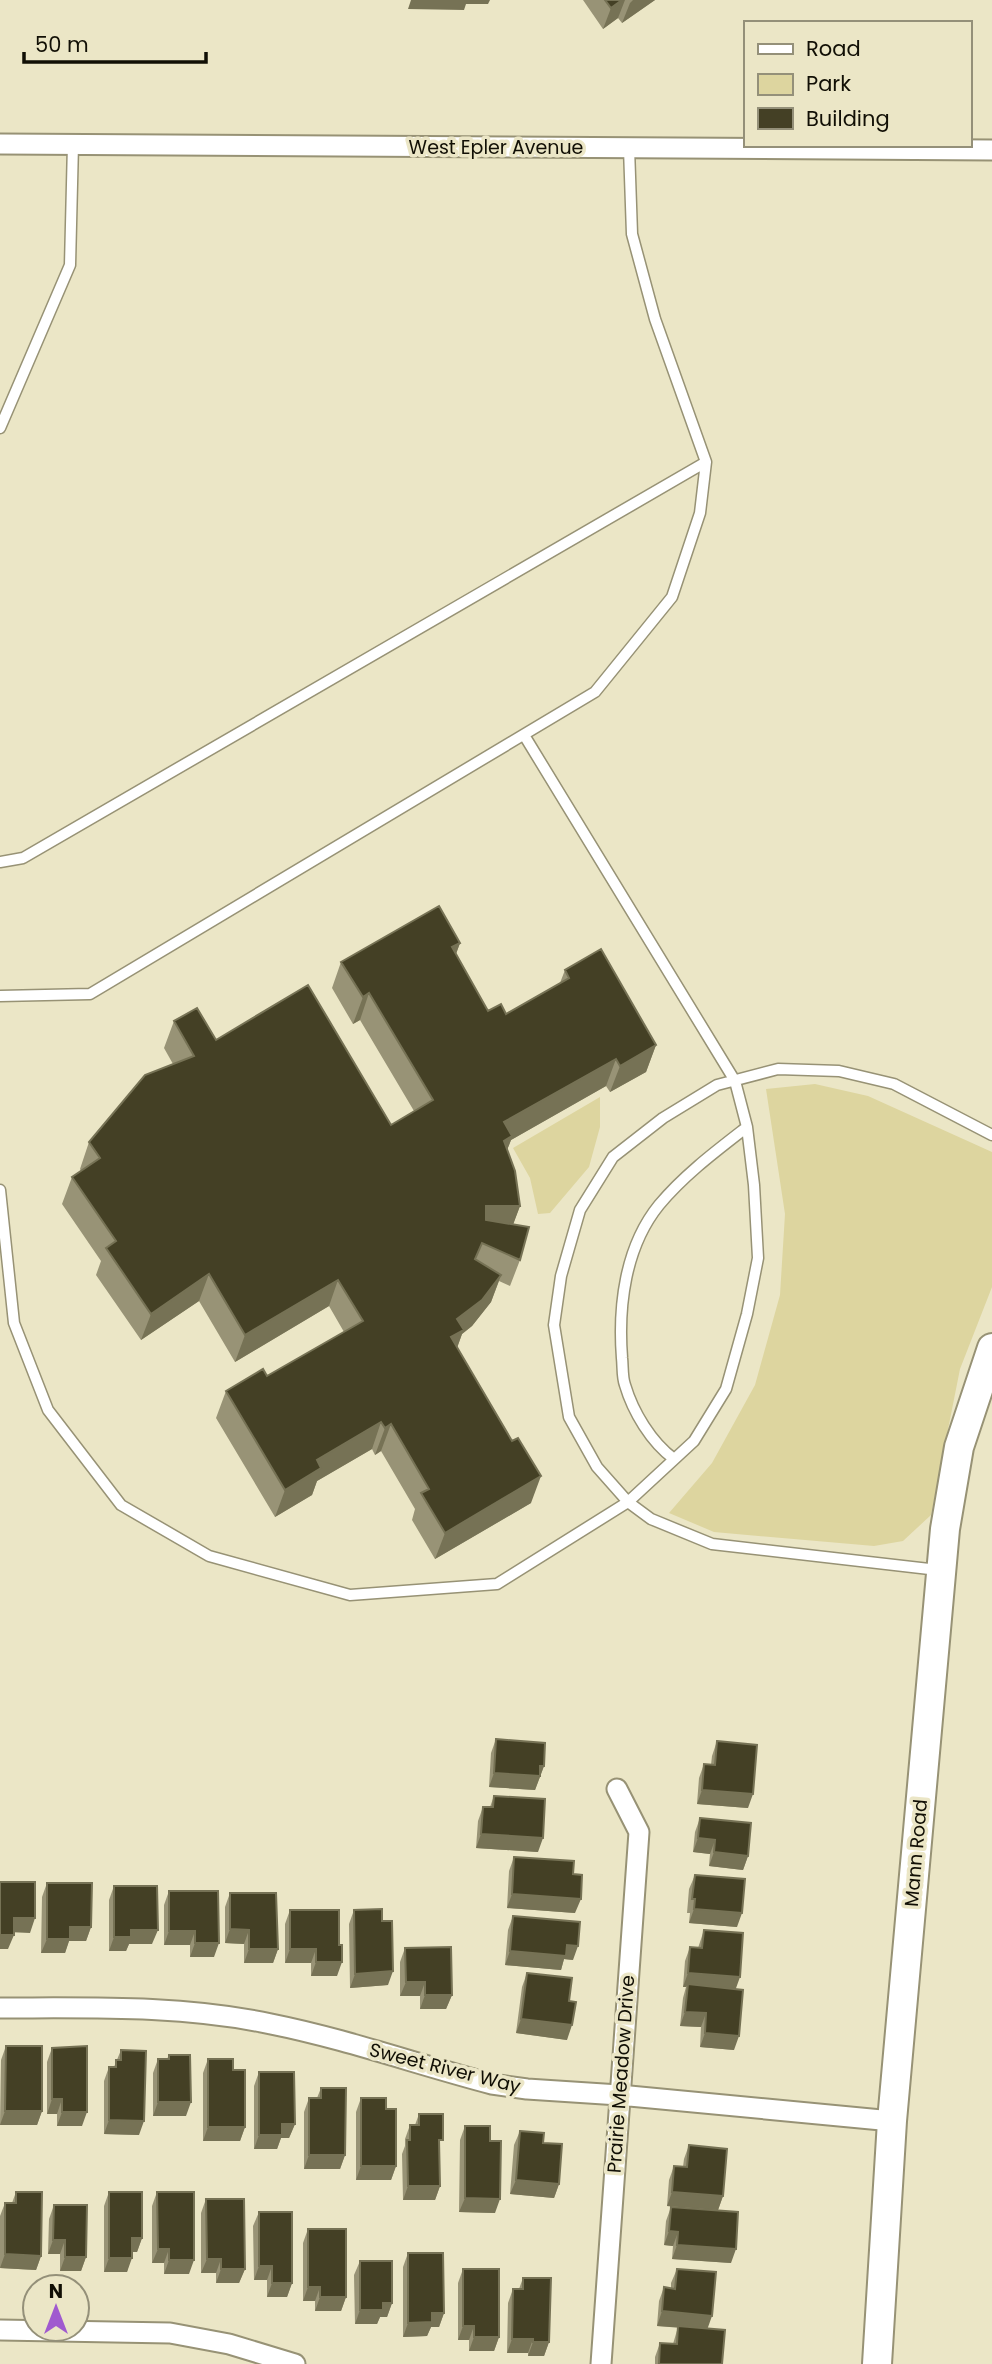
<svg xmlns="http://www.w3.org/2000/svg" width="992" height="2364" viewBox="0 0 992 2364" font-family="Poppins,sans-serif">
	<style>
		.green { fill: #ddd59f }
		.lines { fill: none; stroke-linecap: round; stroke-linejoin: round }
		.service-casing { stroke: #979275; stroke-width: 13 }
		.minor-casing { stroke: #979275; stroke-width: 23 }
		.secondary-casing { stroke: #979275; stroke-width: 32 }
		.service { stroke: #fff; stroke-width: 10 }
		.minor { stroke: #fff; stroke-width: 19 }
		.secondary { stroke: #fff; stroke-width: 28 }
		.wall { fill: #989376 }
		.shaded-wall { fill: #767255 }
		.building { fill: #444025; stroke: #767255; stroke-width: 2 }
		.labels { text-anchor: middle; dominant-baseline: central; stroke-width: 7; stroke-linejoin: round; paint-order: stroke }
		.street-label { font-size: 19px; fill: #110f05; stroke: #ebe6c6 }
	</style>
	<rect width="100%" height="100%" fill="#ebe6c6"/>
	<path class="green" d="M815,1084L868,1096L992,1152V1287L960,1369L931,1515L903,1541L874,1546L714,1532L669,1513L712,1463L755,1385L780,1295L785,1214L766,1089Z
		M600,1097V1127L589,1167L550,1213L538,1214L530,1178L513,1148Z"/>
	<g class="lines">
		<g class="service-casing">
			<path id="service" d="M0,428L70,265L73,144
				M0,862L23,858L706,462
				M0,996L90,994L595,692L672,597L700,513L706,462L655,319L632,234L629,148
				M0,1190L14,1323L48,1410L121,1505L209,1556L350,1595L497,1584L628,1502L694,1441L726,1389L747,1314L758,1258L754,1185L747,1127L735,1081L524,735
				M674,1459C651,1442 633,1412 625,1385C622,1377 623,1367 622,1358C618,1306 625,1247 659,1205C684,1175 716,1151 747,1127
				M938,1570L712,1544L651,1519L628,1502L597,1467L569,1417L554,1325L561,1276L580,1210L613,1157L663,1118L717,1085L778,1069L839,1071L894,1084L992,1135"/>
		</g>
		<g class="minor-casing">
			<path id="minor" d="M0,144L992,150
				M0,2008C90,2008 182,2005 271,2024C346,2039 419,2065 492,2084L527,2089L619,2095L892,2121
				M0,2330L170,2333L229,2344L295,2364
				M601,2364L639,1832L617,1789"/>
		</g>
		<g class="secondary-casing">
			<path id="secondary" d="M877,2364L892,2121L945,1529L959,1447L992,1348"/>
		</g>
		<use href="#service" class="service"/>
		<use href="#minor" class="minor"/>
		<use href="#secondary" class="secondary"/>
	</g>
	<path class="wall" d="M583,0H655L622,23L618,18L603,29Z
		M460,943L456,954L488,1011L506,1014L560,983L565,970L656,1045L646,1072L610,1092L606,1086L511,1140L507,1150L520,1206L513,1224L520,1260L510,1286L499,1281L491,1302L472,1326L462,1334L457,1348L531,1503L435,1559L412,1520L415,1509L381,1451L375,1455L372,1449L317,1481L312,1495L275,1517L216,1418L226,1391L267,1376L344,1332L329,1306L235,1362L199,1301L141,1340L96,1275L101,1261L62,1204L72,1177L81,1171L80,1169L89,1142L173,1064L164,1048L174,1021L216,1040L391,1125L414,1111L360,1020L353,1024L332,988L341,962Z
		M496,1739L544,1766L535,1790L489,1787L491,1753Z
		M717,1741L748,1808L697,1804L699,1778L704,1764L711,1765L712,1756Z
		M494,1796L538,1852L476,1848L478,1821L483,1807H490Z
		M700,1818L748,1856L743,1870L709,1866L710,1854L693,1852L695,1832Z
		M514,1857L573,1874L575,1913L507,1908L509,1871Z
		M695,1875L737,1927L689,1923L690,1913H687L689,1889Z
		M47,1883L91,1927L86,1941H69L65,1953H41L42,1897Z
		M114,1886L152,1944H129L126,1951H109V1900Z
		M169,1891L214,1957H190V1945H164V1905Z
		M230,1893L278,1949L273,1963H244V1944L225,1943V1907Z
		M290,1910L339,1945L337,1976H311V1963H285V1924Z
		M354,1910L382,1921L388,1985L350,1988L349,1924Z
		M513,1916L573,1960L564,1959L561,1970L505,1965L508,1930Z
		M704,1930L735,1989L734,2050L700,2047L701,2027L680,2026L683,1998L686,1987H683L685,1961L690,1947L698,1948Z
		M405,1948L452,1995L446,2009H420V1996H400V1962Z
		M527,1973L569,2001L567,2040L516,2033L522,1987Z
		M6,2046L42,2111L37,2125H0L1,2060Z
		M52,2048L82,2126H57V2114H47V2062Z
		M121,2050L139,2135L104,2134V2081L109,2067H114Z
		M169,2055L186,2116H153V2073L158,2059H167Z
		M208,2059L233,2070L245,2127L240,2141H203V2073Z
		M259,2072L295,2124L289,2138H281L277,2149H254V2086Z
		M321,2088L345,2155L340,2169H304V2112L309,2098H317Z
		M361,2098L386,2109L396,2166L391,2180H356V2112Z
		M419,2114L439,2148L440,2186L435,2200H403L402,2154L405,2146V2139L410,2125H415Z
		M465,2126L490,2141L495,2213L459,2212L460,2140Z
		M520,2131L543,2143L559,2184L554,2198L510,2194L514,2145Z
		M689,2145L723,2196L718,2210L667,2206L669,2180L674,2166L683,2167L684,2159Z
		M16,2192L41,2256L36,2270L0,2268V2216L5,2203H12Z
		M109,2192L142,2238L137,2252H132L127,2272H104V2206Z
		M157,2192L189,2274H164V2263H152V2206Z
		M206,2199L245,2269L239,2283H216V2273H201V2213Z
		M54,2205L86,2257L81,2271H60V2254H48L49,2219Z
		M671,2207L731,2263L672,2259L673,2246L664,2245L666,2221Z
		M259,2212L292,2283L287,2297H267V2280H254L253,2226Z
		M308,2229L346,2297L341,2311H315V2301H303V2243Z
		M408,2253L444,2313L439,2327H431L427,2336L403,2337V2267Z
		M360,2261L392,2303L387,2317H380L377,2324H355L354,2275Z
		M463,2269L499,2337L494,2351H469V2340H458V2283Z
		M677,2269L707,2328L722,2364H655V2357L660,2343L673,2344L678,2327L657,2326L659,2301L664,2287L671,2288V2283Z
		M523,2278L549,2342L544,2356H528V2353H507L508,2303L513,2289H519Z"/>
	<path class="shaded-wall" d="M411,0H490L488,4H466L464,10L408,9Z
		M622,0H625L618,18L603,29L611,8Z
		M633,0H655L622,23L630,3Z
		M460,943L450,970L452,947Z
		M369,993L360,1020L353,1024L363,997Z
		M656,1045L646,1072L610,1092L620,1066Z
		M616,1059L606,1086L511,1140L502,1163L504,1122Z
		M486,1206H520L510,1233H476Z
		M209,1274L199,1301L141,1340L151,1314Z
		M501,1275L491,1302L472,1326L462,1334L454,1356L441,1364L457,1319Z
		M338,1280L329,1306L235,1362L245,1335Z
		M381,1422L372,1449L317,1481L312,1495L275,1517L285,1490L317,1460Z
		M391,1424L381,1451L375,1455L385,1428Z
		M541,1476L531,1503L435,1559L445,1533Z
		M540,1766H544L535,1790L489,1787L494,1773Z
		M702,1790L753,1794L748,1808L697,1804Z
		M481,1834L543,1838L538,1852L476,1848Z
		M698,1838L715,1840L710,1854L693,1852Z
		M714,1852L748,1856L743,1870L709,1866Z
		M512,1894L581,1899L575,1913L507,1908Z
		M694,1909L742,1913L737,1927L689,1923Z
		M14,1918H35L30,1933L8,1932Z
		M70,1927H91L86,1941H69L65,1953H41L47,1939Z
		M230,1929L249,1930L244,1944L225,1943Z
		M131,1930H158L152,1944H129L126,1951H109L114,1937Z
		M169,1931H195L190,1945H164Z
		M0,1935H14L8,1949H0Z
		M195,1943H219L214,1957H190Z
		M567,1945L578,1946L573,1960L564,1959L561,1970L505,1965L510,1951Z
		M249,1949H278L273,1963H244Z
		M290,1949H316L311,1963H285Z
		M316,1962H342L337,1976H311Z
		M393,1971L388,1985L350,1988L355,1974Z
		M688,1973L740,1977L735,1991L688,1984L686,1987H683Z
		M406,1982H425L420,1996H400Z
		M425,1995H452L446,2009H420Z
		M685,2012L706,2013L701,2027L680,2026Z
		M521,2019L572,2025L567,2040L516,2033Z
		M705,2033L739,2036L734,2050L700,2047Z
		M52,2099H62L57,2114H47Z
		M158,2102H191L186,2116H153Z
		M5,2111H42L37,2125H0Z
		M62,2112H87L82,2126H57Z
		M109,2120L144,2121L139,2135L104,2134Z
		M282,2124H295L289,2138H281L277,2149H254L259,2135Z
		M208,2127H245L240,2141H203Z
		M309,2155H345L340,2169H304Z
		M361,2166H396L391,2180H356Z
		M516,2180L559,2184L554,2198L510,2194Z
		M408,2186H440L435,2200H403Z
		M672,2192L723,2196L718,2210L667,2206Z
		M465,2198L500,2199L495,2213L459,2212Z
		M669,2231L678,2232L673,2246L664,2245Z
		M132,2238H142L137,2252H127Z
		M53,2240H65L60,2254H48Z
		M677,2245L736,2249L731,2263L672,2259Z
		M158,2249H169L164,2263H152Z
		M5,2254L41,2256L36,2270L0,2268Z
		M65,2257H86L81,2271H60Z
		M109,2258H132L127,2272H104Z
		M207,2259H221L216,2273H201Z
		M169,2260H194L189,2274H164Z
		M259,2266H272L267,2280H254Z
		M221,2269H245L239,2283H216Z
		M272,2283H292L287,2297H267Z
		M308,2287H320L315,2301H303Z
		M320,2297H346L341,2311H315Z
		M383,2303H392L387,2317H380L377,2324H355L360,2310Z
		M662,2311L712,2316L707,2330L657,2326Z
		M432,2313H444L439,2327H431L427,2336L403,2337L408,2323Z
		M463,2326H474L469,2340H458Z
		M474,2337H499L494,2351H469Z
		M512,2339H533L528,2353H507Z
		M533,2342H549L544,2356H528Z"/>
	<path class="building" d="M605,0H622L611,8Z
		M439,906L460,943L452,947L488,1011L501,1004L506,1014L569,978L565,970L601,949L656,1045L620,1066L616,1059L504,1122L512,1136L504,1141L515,1171L520,1206H486V1220L529,1227L520,1260L482,1243L475,1259L501,1275L482,1300L457,1319L464,1330L451,1337L512,1441L518,1438L541,1476L445,1533L421,1493L429,1489L391,1424L385,1428L381,1422L317,1460L321,1468L285,1490L226,1391L263,1369L267,1376L363,1321L338,1280L245,1335L209,1274L151,1314L106,1248L116,1241L72,1177L100,1158L89,1142L145,1075L194,1056L174,1021L197,1008L216,1040L308,985L391,1125L433,1100L369,993L363,997L341,962Z
		M496,1739L545,1743L544,1766H540V1776L494,1773Z
		M717,1741L757,1745L753,1794L702,1790L704,1764L715,1765Z
		M494,1796L545,1799L543,1838L481,1834L483,1807H493Z
		M700,1818L751,1823L748,1856L714,1852L715,1840L698,1838Z
		M514,1857L574,1861L573,1874L582,1875L581,1899L512,1894Z
		M695,1875L745,1879L742,1913L694,1909L695,1899H692Z
		M0,1882H35V1918H14V1935H0Z
		M47,1883H92L91,1927H70V1939H47Z
		M114,1886H157L158,1930H131V1937H114Z
		M169,1891H218L219,1943H195V1931H169Z
		M230,1893H276L278,1949H249V1930L230,1929Z
		M382,1909V1921H392L393,1971L355,1974L354,1910Z
		M290,1910H339V1945H342V1962H316V1949H290Z
		M513,1916L580,1922L578,1946L567,1945L566,1956L510,1951Z
		M704,1930L743,1933L740,1977L688,1973L690,1947L702,1948Z
		M451,1947L452,1995H425V1982H406L405,1948Z
		M527,1973L572,1978L569,2001L576,2002L572,2025L521,2019Z
		M688,1984L743,1990L739,2036L705,2033L706,2013L685,2012Z
		M6,2046H42V2111H5Z
		M87,2046V2112H62V2099H52V2048Z
		M121,2050L146,2051L144,2121L109,2120V2067H116V2060H121Z
		M169,2055H190L191,2102H158V2059H169Z
		M208,2059H233V2070H245V2127H208Z
		M259,2072H294L295,2124H282V2135H259Z
		M321,2088H346L345,2155H309V2098H321Z
		M361,2098H386V2109H396V2166H361Z
		M419,2114H443V2140H439L440,2186H408L407,2140H410V2125H419Z
		M465,2126H490V2141H501L500,2199L465,2198Z
		M520,2131L544,2133L543,2143L562,2144L559,2184L516,2180Z
		M689,2145L727,2149L723,2196L672,2192L674,2166L687,2167Z
		M16,2192H42L41,2256L5,2254V2203H16Z
		M109,2192H142V2238H132V2258H109Z
		M157,2192H194V2260H169V2249H158Z
		M206,2199H244L245,2269H221V2259H207Z
		M54,2205H87L86,2257H65V2240H53Z
		M671,2207L738,2212L736,2249L677,2245L678,2232L669,2231Z
		M259,2212H292V2283H272V2266H259Z
		M308,2229H346V2297H320V2287H308Z
		M408,2253H443L444,2313H432V2322L408,2323Z
		M360,2261H392V2303H383V2310H360Z
		M463,2269H499V2337H474V2326H463Z
		M677,2269L716,2272L712,2316L662,2311L664,2287L675,2289Z
		M523,2278H551L549,2342H533V2339H512L513,2289H523Z
		M678,2326L725,2330L722,2364H659L660,2343L677,2344Z"/>
	<g class="labels">
		<g class="street-label">
			<text x="496" y="147">West Epler Avenue</text>
			<text transform="translate(916 1853) rotate(-85)">Mann Road</text>
			<text transform="translate(445 2068) rotate(14)">Sweet River Way</text>
			<text transform="translate(621 2074) rotate(-86)">Prairie Meadow Drive</text>
		</g>
	</g>
	<rect x="744" y="21" width="228" height="126" fill="#ebe6c6" stroke="#949079" stroke-width="2"/>
	<rect x="758" y="44" width="35" height="10" fill="#ffffff" stroke="#949079" stroke-width="2"/>
	<text x="806" y="56" font-size="21" fill="#110f05">Road</text>
	<rect x="758" y="74" width="35" height="21" fill="#ddd59f" stroke="#949079" stroke-width="2"/>
	<text x="806" y="91" font-size="21" fill="#110f05">Park</text>
	<rect x="758" y="108" width="35" height="21" fill="#444025" stroke="#949079" stroke-width="2"/>
	<text x="806" y="126" font-size="21" fill="#110f05">Building</text>
	<g transform="translate(56 2308)"><circle r="33" fill="#ebe6c6" stroke="#949079" stroke-width="2"/>
	<path d="M0-5L12 26L0 18L-12 26Z" fill="#a05acf"/>
	<text y="-10" font-size="19" font-weight="bold" text-anchor="middle" fill="#110f05">N</text>
	</g>
	<path d="M24 52v10h182v-10" fill="none" stroke="#110f05" stroke-width="3.5"/>
	<text x="35" y="52" font-size="21" fill="#110f05" stroke="#ebe6c6" stroke-width="5" paint-order="stroke">50 m</text>
</svg>
